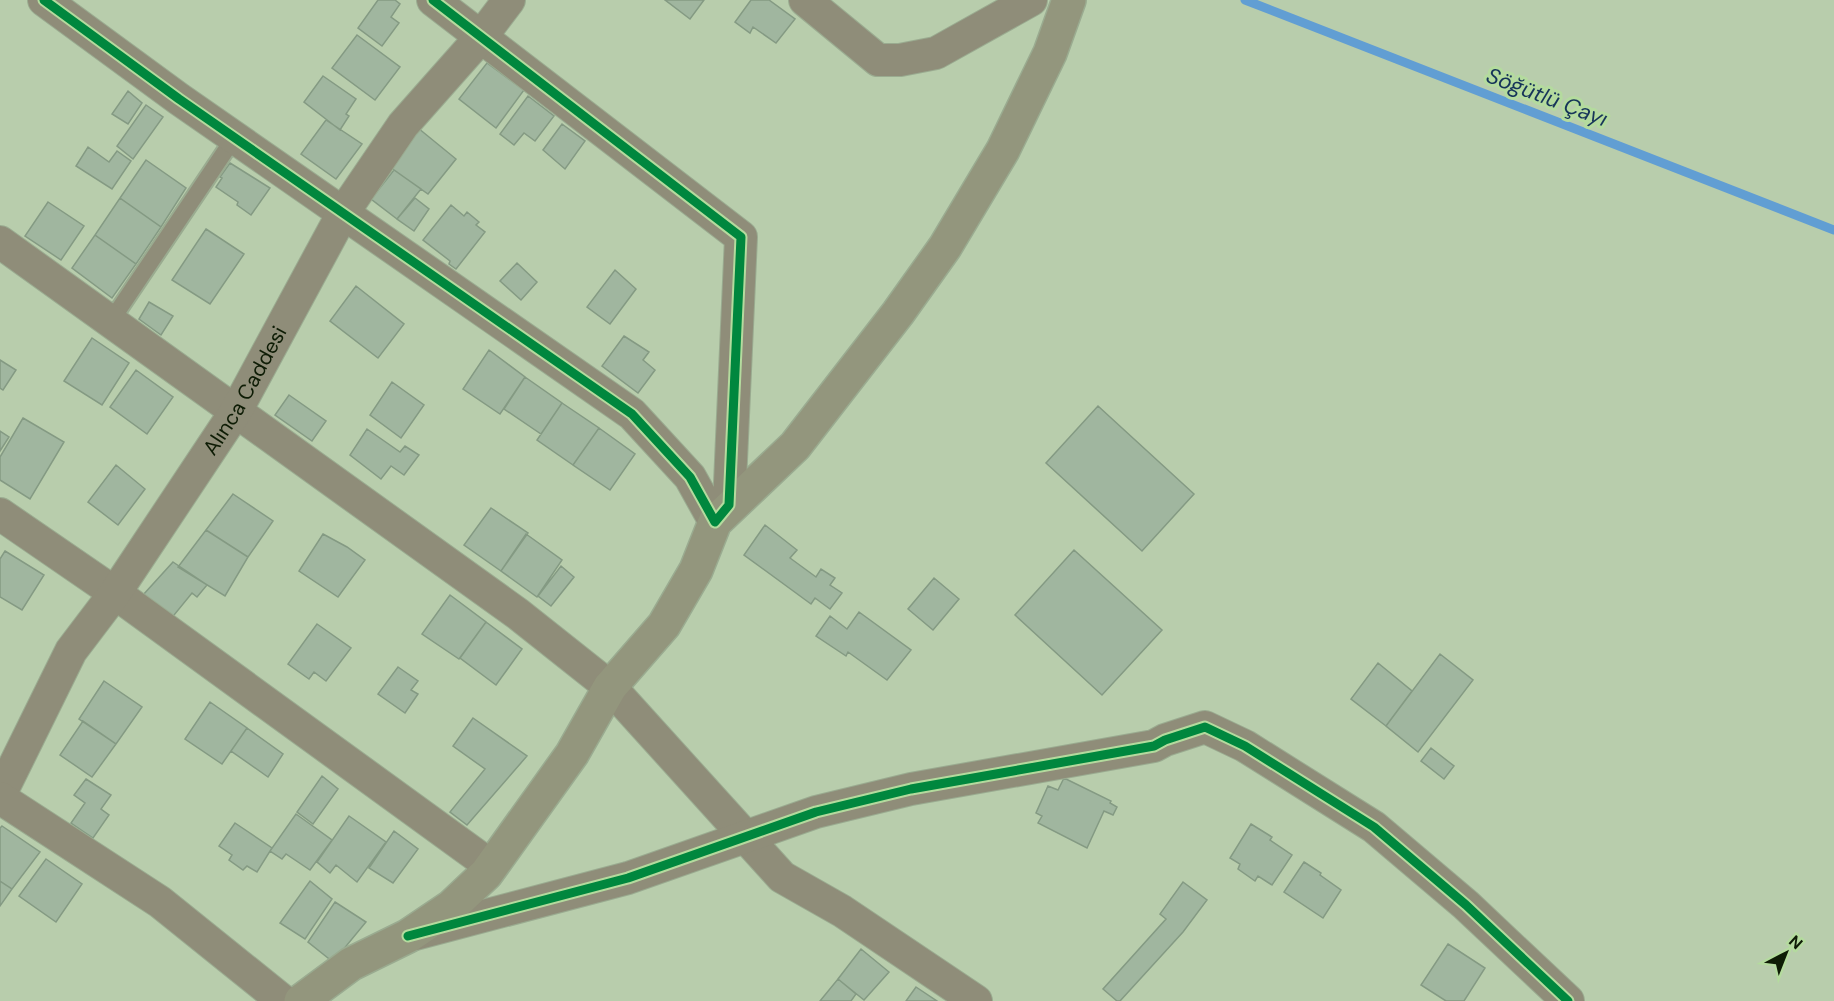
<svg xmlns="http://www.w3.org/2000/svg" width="1834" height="1001" viewBox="0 0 1834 1001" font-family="'DM Sans',sans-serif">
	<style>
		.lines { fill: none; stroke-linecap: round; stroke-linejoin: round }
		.stream { stroke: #619ed3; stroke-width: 9 }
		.building { fill: #a0b69f; stroke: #849a83; stroke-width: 1.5 }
		.lane-casing { stroke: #9aab90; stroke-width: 20 }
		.street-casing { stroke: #9aab90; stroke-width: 34 }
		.secondary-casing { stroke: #9aab90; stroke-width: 36 }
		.lane { stroke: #8f8d79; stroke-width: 16 }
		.street { stroke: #8f8d79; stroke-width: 32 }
		.secondary { stroke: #93967d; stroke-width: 33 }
		.cycleway-casing { stroke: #b4db9e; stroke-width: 13 }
		.cycleway { stroke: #00873e; stroke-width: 9 }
		.labels { text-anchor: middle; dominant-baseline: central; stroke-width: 6; stroke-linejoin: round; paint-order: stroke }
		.street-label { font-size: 21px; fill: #0e1c05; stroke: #b4db9e }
		.water-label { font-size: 22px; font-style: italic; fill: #163459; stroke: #b4db9e }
	</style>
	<rect width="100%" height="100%" fill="#b8cdac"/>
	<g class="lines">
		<path class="stream" d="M1245,0L1834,230"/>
	</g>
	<path class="building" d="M378,0H395L400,4L391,17L399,23L382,46L358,28Z
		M665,0H704L690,19Z
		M751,0H769L795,19L776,43L753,27L750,33L735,22Z
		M357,35L400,67L375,100L332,68Z
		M487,63L524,90L496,128L459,99Z
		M323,76L356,99L346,114L349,116L340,130L304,102Z
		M128,91L142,103L128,124L112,114Z
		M528,96L554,116L535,141L524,133L514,145L500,134Z
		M146,105L163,117L133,159L117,146Z
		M326,120L362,144L336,179L301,154Z
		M562,124L585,141L565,169L543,150Z
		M418,128L456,159L428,194L390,167Z
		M88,147L109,162L117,151L131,161L112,189L76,166Z
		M146,160L186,188L161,227L120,198Z
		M230,163L270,188L251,215L237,205L238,202L216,187L222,178L220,177Z
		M394,170L421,189L397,219L371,199Z
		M120,198L161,227L136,264L95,235Z
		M415,198L429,209L414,231L397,219Z
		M48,202L84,226L61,260L25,236Z
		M451,205L464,216L467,212L479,222L476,225L485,232L456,269L449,264L450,261L423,240Z
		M206,229L244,254L210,304L172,280Z
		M95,235L136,264L112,298L72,268Z
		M517,263L537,282L521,300L500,281Z
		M615,270L636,289L610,324L587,307Z
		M356,286L404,324L378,358L330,321Z
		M149,302L173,316L161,335L139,319Z
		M624,336L649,352L643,360L655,370L638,393L602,366Z
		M92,338L129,363L102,405L64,381Z
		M489,350L525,377L500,414L463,389Z
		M0,360L16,370L3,390L0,388Z
		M136,370L173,397L147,434L110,407Z
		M525,377L562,403L541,434L504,409Z
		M392,382L424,405L401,438L370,415Z
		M289,395L326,421L312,441L275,415Z
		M562,403L599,428L573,465L537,440Z
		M1098,406L1194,494L1142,551L1046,463Z
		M23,418L64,442L30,499L0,480V457Z
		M599,428L635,454L610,490L573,465Z
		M367,429L400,452L405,446L419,455L404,475L391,466L381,479L350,455Z
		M0,431L9,437L0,451Z
		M116,465L145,489L118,525L88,502Z
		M233,494L273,521L248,557L206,530Z
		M491,508L528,533L501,571L464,545Z
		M765,525L797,550L790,558L816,577L821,569L835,578L830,585L842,593L830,609L815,598L811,604L744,555Z
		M206,530L248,557L225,596L178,567Z
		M323,534L347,547L365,560L338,597L299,571Z
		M526,534L562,560L537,597L501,571Z
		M1074,550L1162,630L1102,695L1015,615Z
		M5,551L44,575L22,610L0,597V559Z
		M173,562L207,585L197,597L192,593L170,620L143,595Z
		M561,566L574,577L551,606L538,596Z
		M934,578L959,599L933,630L908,609Z
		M450,595L486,622L459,659L422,634Z
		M859,612L911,650L887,680L848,652L846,656L816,636L830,616L847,629Z
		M486,622L522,649L496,685L460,658Z
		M317,624L351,648L326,681L314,672L309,679L288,664Z
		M1440,654L1473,680L1418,752L1386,726Z
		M1378,663L1412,691L1386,726L1351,699Z
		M398,667L418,681L411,690L418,694L405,713L378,694Z
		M104,681L142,707L116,744L79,719Z
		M210,702L247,728L222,764L185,739Z
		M473,718L527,756L467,825L450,812L485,769L453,746Z
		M83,721L116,744L92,777L60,755Z
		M247,728L283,754L268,777L231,751Z
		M1431,748L1454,766L1444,779L1421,761Z
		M322,776L338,789L313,824L297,812Z
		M1064,778L1111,801L1110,803L1117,807L1113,815L1104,811L1087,848L1038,823L1042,816L1036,813L1048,786L1058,790Z
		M86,779L111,795L101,809L109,815L93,838L71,823L85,803L74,795Z
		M296,814L332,840L310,870L286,854L282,859L270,851Z
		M349,816L386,842L357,882L336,865L330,873L317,862Z
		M235,823L272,848L257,872L247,866L243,870L229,860L232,855L219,846Z
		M1251,824L1272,837L1270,840L1292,855L1272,885L1258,876L1255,881L1238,869L1240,864L1230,858Z
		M2,826L40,852L12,889L0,881V828Z
		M394,831L418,849L393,883L369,868Z
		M46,859L82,884L56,922L19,896Z
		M1304,862L1321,873L1320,875L1341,890L1323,918L1284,892Z
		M0,881L12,889L0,906Z
		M310,881L332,899L305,939L280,923Z
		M1183,882L1207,900L1183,932L1120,1001H1117L1103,989L1166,919L1160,914Z
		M335,902L366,922L333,962L308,942Z
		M1448,944L1485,968L1464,1001H1446L1421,985Z
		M861,949L889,972L864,1000L838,979Z
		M838,979L856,994L851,1001H820Z
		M916,987L937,1001H906Z"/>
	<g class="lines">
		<g class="lane-casing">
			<path id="lane" d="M111,321L234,138"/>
		</g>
		<g class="street-casing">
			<g id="street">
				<path d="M44,0L179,99L632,414L690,477L715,522L729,505L741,237L433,0"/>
				<path d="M805,0L878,60H900L936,53L1031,0"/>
				<path d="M0,242L518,614L610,687L782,877L842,911L976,1001"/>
				<path d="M0,514L115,593L491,866"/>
				<path id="s1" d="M0,795L71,651L115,593L236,411L343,213L403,125L481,37L509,0"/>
				<path d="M0,798L160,902L283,1001"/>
				<path d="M415,934L628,878L816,812L911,789L1154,746L1165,740L1205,727L1245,746L1374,827L1466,905L1568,1001"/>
			</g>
		</g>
		<g class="secondary-casing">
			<path id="secondary" d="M301,1001L351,964L408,936L451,907L486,874L572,754L610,687L664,625L696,570L715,522L795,446L898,313L945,247L1003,150L1050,53L1069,0"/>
		</g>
		<use href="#lane" class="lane"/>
		<use href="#street" class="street"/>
		<use href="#secondary" class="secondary"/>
		<g class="cycleway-casing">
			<path id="cycleway" d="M44,0L179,99L632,414L690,477L715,522L729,505L741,237L433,0
				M408,936L628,878L816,812L911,789L1154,746L1165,740L1205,727L1245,746L1374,827L1466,905L1568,1001"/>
		</g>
		<use href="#cycleway" class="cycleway"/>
	</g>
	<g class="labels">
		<g class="street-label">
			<text stroke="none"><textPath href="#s1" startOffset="474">Alınca Caddesi</textPath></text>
		</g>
		<g class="water-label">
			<text transform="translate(1547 97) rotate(21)">Söğütlü Çayı</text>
		</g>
	</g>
	<g transform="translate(1786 953) rotate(42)" stroke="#b4db9e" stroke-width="4.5" paint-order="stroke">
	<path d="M0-4.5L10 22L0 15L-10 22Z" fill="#0e1c05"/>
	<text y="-9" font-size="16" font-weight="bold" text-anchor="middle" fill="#0e1c05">N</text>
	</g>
</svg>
